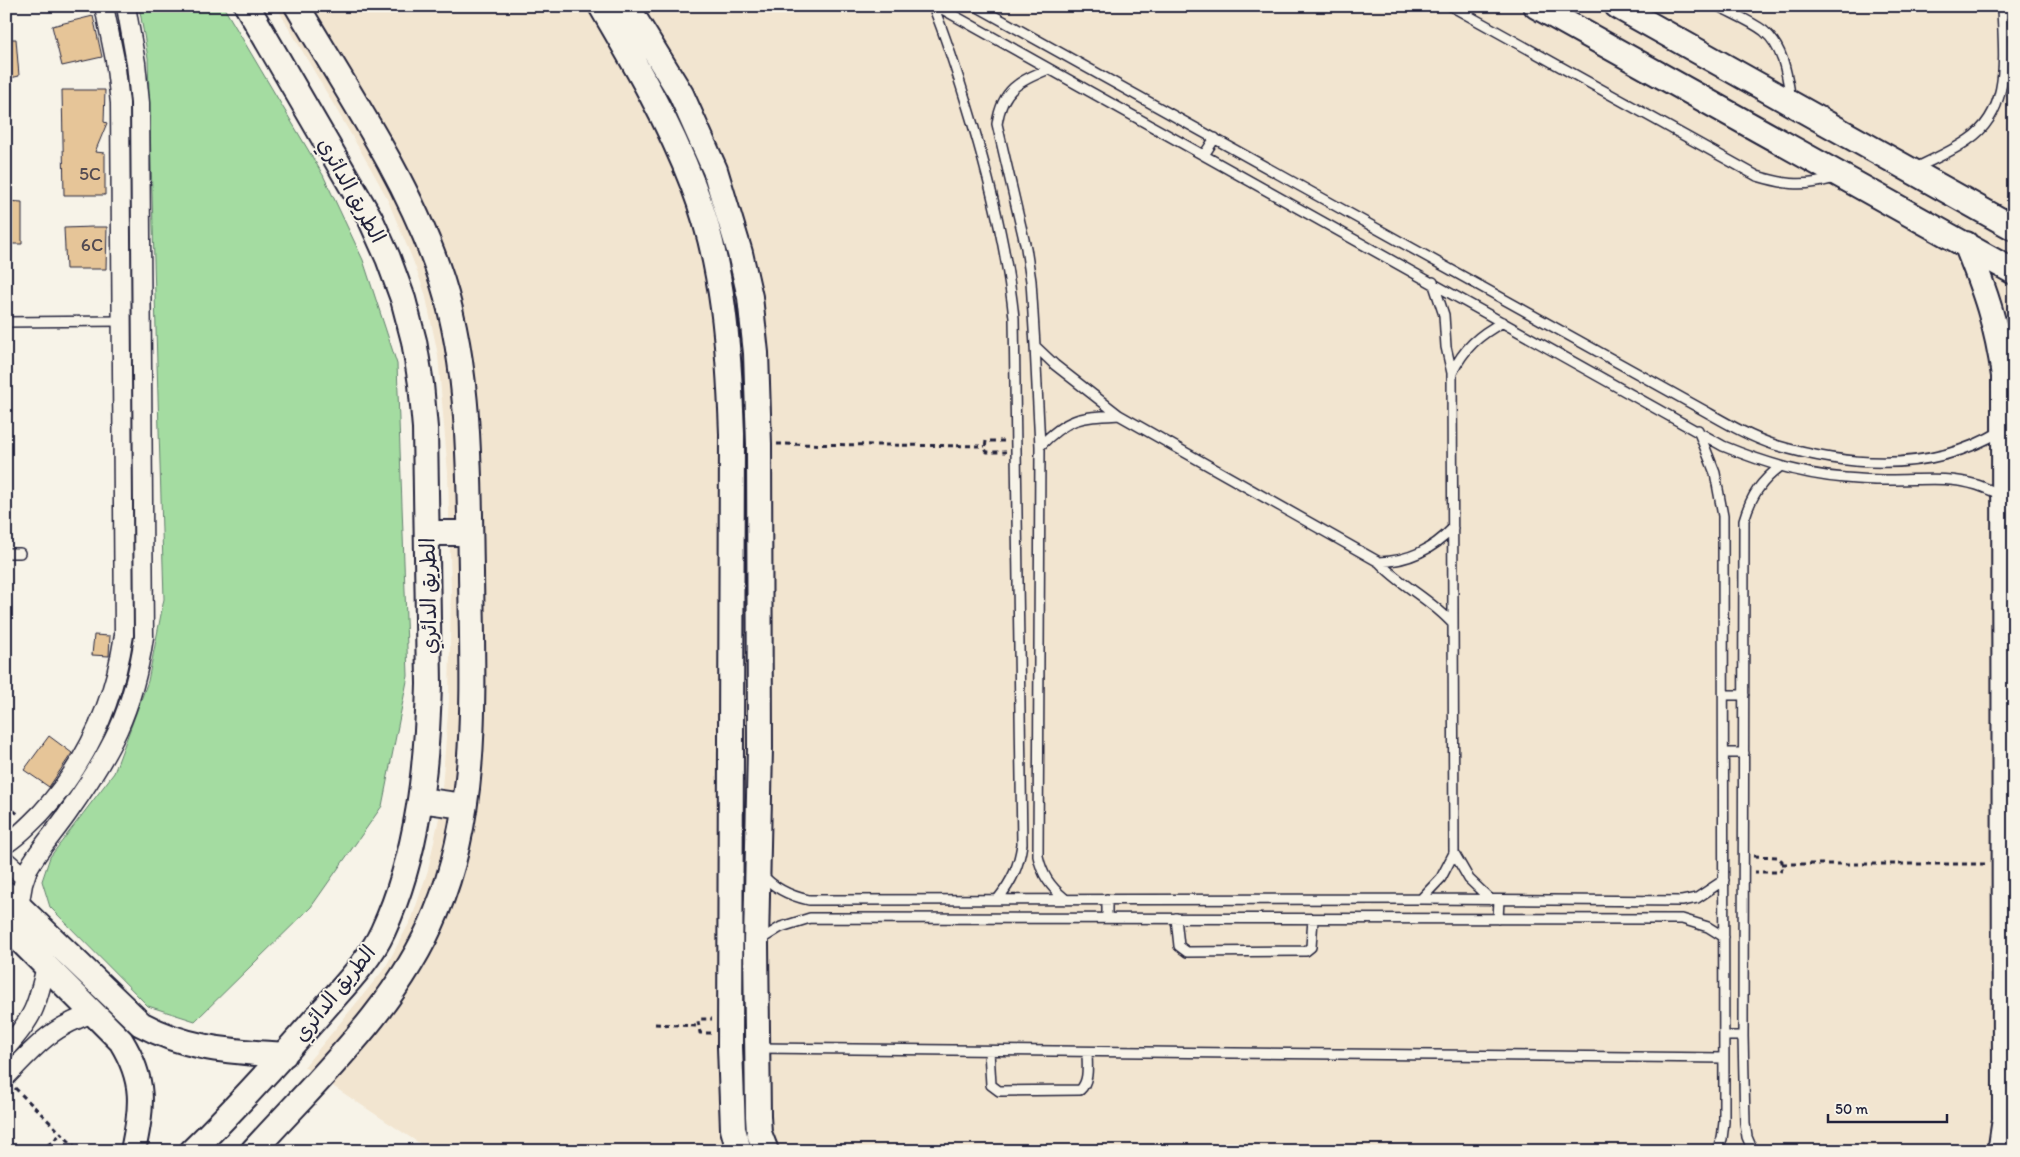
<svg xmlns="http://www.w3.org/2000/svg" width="2020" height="1157" viewBox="0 0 2020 1157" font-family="Itim,'Playpen Sans Arabic',sans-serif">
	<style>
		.built { fill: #f2e5d0 }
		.green { fill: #a4dca1; stroke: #637f6e }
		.building { fill: #e6c598; stroke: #22223b }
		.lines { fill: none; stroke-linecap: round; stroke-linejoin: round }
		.lane-casing { stroke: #22223b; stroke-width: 12 }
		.street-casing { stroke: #22223b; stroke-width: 21 }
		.secondary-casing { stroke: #22223b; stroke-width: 28 }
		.path { stroke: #22223b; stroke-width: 3; stroke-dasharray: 5 4; stroke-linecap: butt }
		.lane { stroke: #f7f3e8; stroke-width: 9 }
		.street { stroke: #f7f3e8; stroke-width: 18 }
		.secondary { stroke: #f7f3e8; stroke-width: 24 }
		.labels { text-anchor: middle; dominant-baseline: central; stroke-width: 4; stroke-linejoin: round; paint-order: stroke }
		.number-label { font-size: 19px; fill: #534b52 }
		.street-label { font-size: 21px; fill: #22223b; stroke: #f7f3e8 }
	</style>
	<rect width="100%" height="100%" fill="#f7f3e8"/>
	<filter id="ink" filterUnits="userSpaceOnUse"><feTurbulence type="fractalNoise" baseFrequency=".02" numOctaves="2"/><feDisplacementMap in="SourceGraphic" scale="10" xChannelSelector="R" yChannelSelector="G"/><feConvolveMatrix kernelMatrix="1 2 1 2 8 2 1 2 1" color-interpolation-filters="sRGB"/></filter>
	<g filter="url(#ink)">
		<path class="built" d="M276,6H2014V1151H431L304,1067L385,968L412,918L428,870L440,813L449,700L451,592L448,473L438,355L425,293L412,258L386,196L370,167Z"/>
		<path class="green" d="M139,6H223L323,175L363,260L397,364L408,676L382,806L311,907L195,1021L148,1006L50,907L42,881L50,857L114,773L148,681L164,599L148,58Z"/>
		<path class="building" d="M93,16L102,57L62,66L52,26Z
			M6,39H16L19,76L6,79Z
			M62,90H105L104,122L107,123L95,152L105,153V195H64Z
			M6,201L22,202V244H6Z
			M93,227H107L106,269H66L64,228Z
			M94,635L110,636L109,656L92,655Z
			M49,736L72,753L49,787L24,770Z"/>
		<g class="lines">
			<g class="lane-casing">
				<path id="lane" d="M933,6C949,45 961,85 973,125C992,189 1007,251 1014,318L1022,844C1019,866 1012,881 998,899
					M937,6L1723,446C1762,462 1803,475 1845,478C1857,479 1870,480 1883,480C1914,481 1946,475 1977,485C1986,488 1994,492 2002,495
					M976,6L1705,411C1728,424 1750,437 1775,445C1849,467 1932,473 2001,431
					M1451,6L1757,176C1787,185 1804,187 1835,178
					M1718,6C1733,14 1751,21 1764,31C1784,48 1787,75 1791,100
					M1049,69C1019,81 1002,89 997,124L1026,248L1031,281L1035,346L1040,446L1038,856C1042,875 1050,886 1064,898
					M1204,155L1215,138
					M1913,169C1932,160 1951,152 1968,140C2013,110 2003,53 2002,6
					M6,322L122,321
					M1035,346L1055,365L1119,415L1379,562C1401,586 1431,599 1453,624
					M1452,373C1464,348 1479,335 1503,322
					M1698,430L1715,473L1723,516L1724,1122L1722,1139L1716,1151
					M1040,446C1068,417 1081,417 1119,415
					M6,553H20
					M1379,562C1409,561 1432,550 1453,528
					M1724,695H1744
					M1725,753H1744
					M1454,853L1469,879L1491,900
					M761,873C774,889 790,896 809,900L1421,899L1682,901L1697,898L1724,880
					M1107,899V918
					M1421,899L1441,878L1454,853L1452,373L1446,347L1444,315L1433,282
					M1176,918L1179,946L1187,952L1306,951L1311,947L1313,919
					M1498,919L1499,900
					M760,940L781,927L810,918L1682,919L1708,927L1724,937
					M1724,1036H1743
					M758,1048L1724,1058
					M989,1051L991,1085L999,1091L1080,1090C1090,1081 1087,1064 1087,1052
					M1753,1151L1747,1137L1745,1123L1743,1036L1744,520C1751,496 1761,481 1781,466"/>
			</g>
			<g class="street-casing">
				<path id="street" d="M6,844C19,836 30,824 41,813C87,763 114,702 124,635L120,103L115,60L104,6
					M6,861L24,877
					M19,907L23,884L28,869C39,849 55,832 68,813C111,752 133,712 144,637L140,103L136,63L126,6
					M6,1048C34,1017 37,1006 46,966
					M6,1077C36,1046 51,1027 94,1013"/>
			</g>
			<g class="secondary-casing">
				<path id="secondary" d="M601,6C635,64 669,122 693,185C724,265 729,350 732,434L730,1047L733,1129L739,1151
					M627,6L681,94L715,170L740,253L750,297L756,353L759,444L760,747L756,944L758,1116L759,1133L766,1151
					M1536,6L2014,272
					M1617,6L2014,228
					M1966,244C1985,291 1997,325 2004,376L2005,1119L2001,1146L1998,1151
					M427,533H470
					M420,800L464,806
					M6,894L141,1024C189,1050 231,1051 284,1055
					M6,926L121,1041C146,1082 142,1106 133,1151
					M192,1151C238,1106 281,1058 324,1009C344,986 370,960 383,931C418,855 427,767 429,684L425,428L421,384L414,341L403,299L388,258L370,218L247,6
					M253,1151C320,1077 398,1006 436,913C481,806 472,684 471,571C469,472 471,359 437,266C404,174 347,91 297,6"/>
			</g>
			<path class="path" d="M1004,441H986L985,449L987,452H1006
				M777,444L985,446
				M6,805L18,814
				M1754,856L1777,857L1782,861V869L1780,872H1755
				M1782,864H1985
				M655,1024L698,1026
				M711,1033H700L698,1021L701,1019H712
				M15,1088L79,1151
				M41,1151L61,1134"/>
			<use href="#lane" class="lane"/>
			<use href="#street" class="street"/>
			<use href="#secondary" class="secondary"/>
		</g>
	</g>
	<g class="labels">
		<g class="number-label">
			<text x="90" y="173">5C</text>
			<text x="92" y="244">6C</text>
		</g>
		<g class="street-label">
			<text transform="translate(352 190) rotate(61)">الطريق الدائري</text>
			<text transform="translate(428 596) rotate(-91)">الطريق الدائري</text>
			<text transform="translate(334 993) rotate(-51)">الطريق الدائري</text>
		</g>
	</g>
	<rect width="2020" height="1157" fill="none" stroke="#f7f3e8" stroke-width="25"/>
	<rect x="12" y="12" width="1995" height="1132" fill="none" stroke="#22223b" stroke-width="2" filter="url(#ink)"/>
	<path d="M1828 1114v8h119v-8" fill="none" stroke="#22223b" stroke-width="2.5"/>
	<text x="1835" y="1114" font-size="15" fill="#22223b" stroke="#f7f3e8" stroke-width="4" paint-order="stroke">50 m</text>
</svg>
